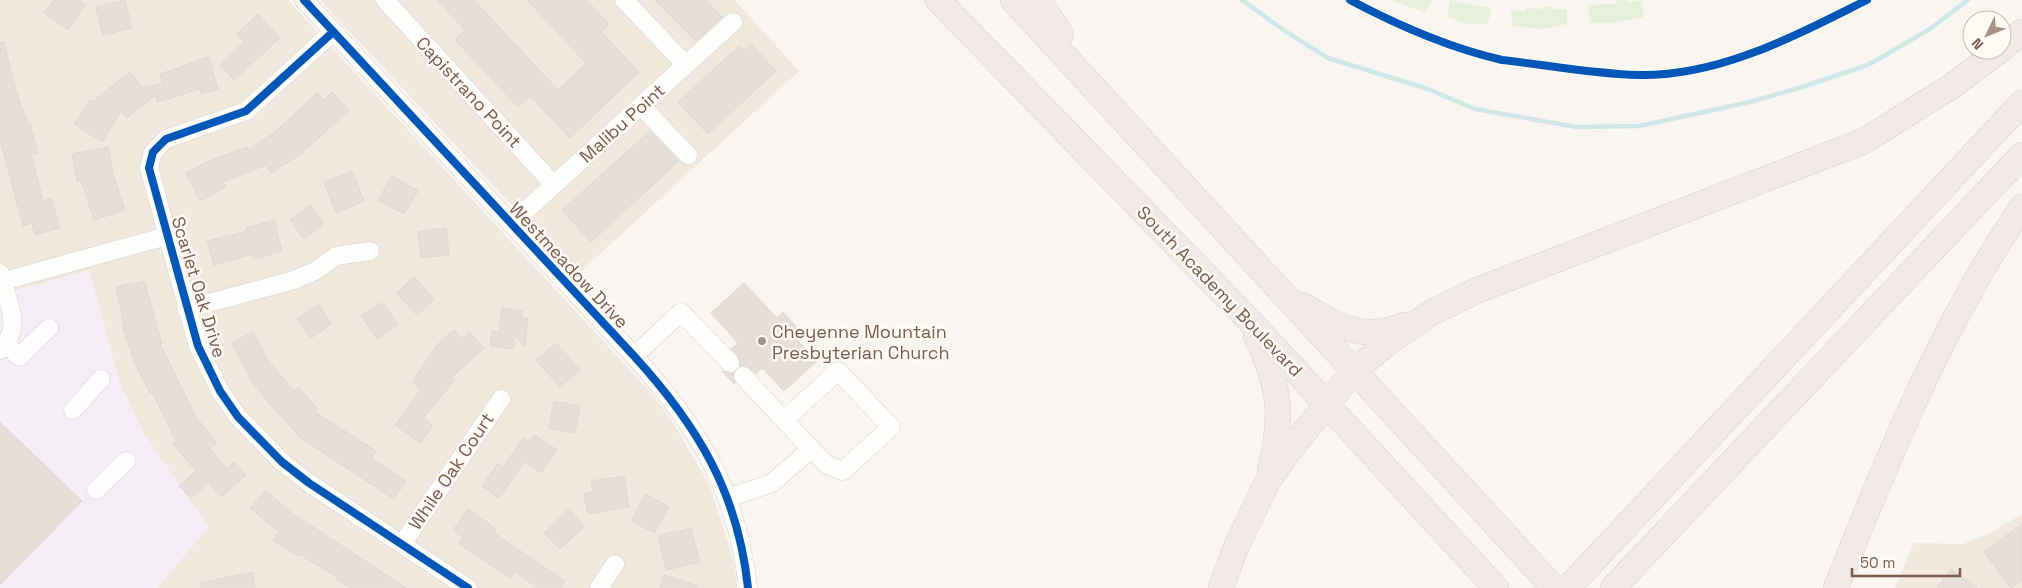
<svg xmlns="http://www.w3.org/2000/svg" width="2022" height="588" viewBox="0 0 2022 588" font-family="'Space Grotesk',sans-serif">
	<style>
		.residential { fill: #f2e8de }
		.education { fill: #f6eef6 }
		.green { fill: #e7f0db }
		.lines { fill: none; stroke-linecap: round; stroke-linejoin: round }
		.stream { stroke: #d0e8ea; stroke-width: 4.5 }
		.building { fill: #e6ded7; stroke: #e2d8d2 }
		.minor-casing { stroke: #d7d1cb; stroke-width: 19 }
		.highway-casing { stroke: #dad1cc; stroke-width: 26 }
		.minor { stroke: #fefefd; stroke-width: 18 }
		.highway { stroke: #f2eae7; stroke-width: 25 }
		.cycleway-casing { stroke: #fffaf3; stroke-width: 11 }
		.cycleway { stroke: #0057b8; stroke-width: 8 }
		.poi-dot { fill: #a69286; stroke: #fffaf3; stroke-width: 2 }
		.labels { text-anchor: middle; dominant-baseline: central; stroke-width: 5; stroke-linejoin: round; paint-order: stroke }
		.street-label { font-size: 18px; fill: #7a5c4d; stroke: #fffaf3 }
		.poi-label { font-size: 18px; fill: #7a5c4d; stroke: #fffaf3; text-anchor: start }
	</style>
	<rect width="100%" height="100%" fill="#f9f5f0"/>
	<path class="residential" d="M0,0H288L651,393L670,418L709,484L734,562L737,588H157L208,527L143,432L119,381L89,270L0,295Z
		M320,0H735L799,71L577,275Z
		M2022,514V588H1895L1914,543L1963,544L1989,534Z"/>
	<path class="education" d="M89,270L119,381L143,432L208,528L157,588H0V295Z"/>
	<path class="green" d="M1391,0H1432L1425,13Z
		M1450,0L1492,8L1488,24H1468L1447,17Z
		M1616,0H1627V3L1642,0L1644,17L1616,23H1590L1588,5L1615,4Z
		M1553,6L1554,9H1567V24L1542,29L1512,26L1511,10L1526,11V8L1542,9L1543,7Z"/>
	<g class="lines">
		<path class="stream" d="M1242,0L1285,31L1328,58L1428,89L1475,109L1576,127L1639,126L1750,102L1799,88L1868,65L1930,29L1968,0"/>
	</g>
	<path class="building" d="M54,0H79L85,5L68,30L44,13Z
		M125,0L132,28L103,35L96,7Z
		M437,0H474L558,90L586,63L527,0H586L609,24L601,32L639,72L570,138L530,96L518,107L455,40L465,30Z
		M655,0H706L722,17L696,41Z
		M258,14L280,38L234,80L220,65L244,42L237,34Z
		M0,42H4L16,90L28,125L30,124L38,153L31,154L43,201L51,198L60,228L35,235L32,223L23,226L0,139Z
		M751,44L776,71L708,134L678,102L739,46L744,51Z
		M209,57L218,89L201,94L200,89L157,102L155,95L127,118L121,111L102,142L74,124L90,100L93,101L130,72L143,88L163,83L160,74Z
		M332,92L349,110L302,153L271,173L266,165L223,182L226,187L200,201L186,173L211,160L247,147L248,150L275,132L317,93L324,100Z
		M650,131L679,161L591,242L562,210Z
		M108,147L113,174L125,210L94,220L81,181L77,182L72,154Z
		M352,171L364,201L336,213L324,182Z
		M392,176L418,191L404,214L378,200Z
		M310,205L322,221V225L304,239L290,220Z
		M274,220L282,251L254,259L253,254L214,265L207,241L247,231L246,228Z
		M446,228L449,255L421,258L418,232Z
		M414,277L434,299L417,315L396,293Z
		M144,281L162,344H160L196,417L217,443L210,449L227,469L234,462L246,475L221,497L208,483L191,498L179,486L196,471L173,444L176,441L152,392L150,393L135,364L122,325L124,324L116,287Z
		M744,283L777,318L783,312L796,326L789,332L817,361L784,391L762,368L756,374L747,366H740L738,356L731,349L738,343L711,313Z
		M318,304L332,324L311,338L297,319Z
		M379,304H384L398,325L377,339L361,316Z
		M502,308L522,311L521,318L528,319L525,347L515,335L513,349L490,346L492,331L499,332Z
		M454,329L462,339L469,332L484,348L452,377L455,380L423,418L433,426L420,443L395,425L421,389L412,382L438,344Z
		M253,332L268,360L294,391L298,387L318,409L315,412L376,451L372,458L406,481L394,499L301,438L269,403L250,380L251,379L232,343Z
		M556,343L580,370L560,387L536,360Z
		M722,371L733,373L735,383L734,384Z
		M554,401L580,406L575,433L549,428Z
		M0,422L82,501L0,585Z
		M534,435L557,450L541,473L525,461L499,498L482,486L498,463L503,467L523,438L529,443Z
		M624,476L629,507L588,514L584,494L593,492L591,481Z
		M265,490L292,513L406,588H351L336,579L337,577L299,554L297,556L273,540L279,532L250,508Z
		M646,494L669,507L654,533L631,520Z
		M468,509L496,529L494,533L565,581L561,588H538L514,571L510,578L459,544L463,538L453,530Z
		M569,509L583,524V528L560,549L544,533Z
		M2022,524V580L2011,588L1984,552Z
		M691,528L700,562L666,570L658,536Z
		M1951,569L1977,588H1937Z
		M252,572L255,588H201L200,583Z
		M664,575L698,586V588H660Z"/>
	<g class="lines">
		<g class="minor-casing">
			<path id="minor" d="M304,0L634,356C697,425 738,492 748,588
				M385,0L554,185
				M624,0L686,65
				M333,32L246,111L166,139L153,152L149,168L198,346L220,391L238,417L282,462L309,483L468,588
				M641,106L688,155
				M511,224L733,22
				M0,273C7,301 24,326 0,350
				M0,282L167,236
				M186,309L294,280L315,271L336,256L370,251
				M6,344L19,357L49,328
				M634,356L681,312L730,363
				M73,410L101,379
				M784,420L838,371L891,427L843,471L827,465L811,449
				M96,490L126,461
				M727,498L772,483L811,449L743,376
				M402,544L501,399
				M599,588L615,564"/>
		</g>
		<g class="highway-casing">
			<path id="highway" d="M938,0L1247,318L1496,588
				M1013,0L1554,588
				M1038,0L1061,34
				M2002,48L2022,32
				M1302,305C1338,326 1362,342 1404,325
				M1256,336C1281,389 1283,414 1270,471
				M1221,588L1236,547L1267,483L1288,452L1354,371L1384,346L1429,314L1478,290L1864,141L1952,86L2000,50
				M1568,588L2022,103
				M1613,588L2022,155
				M1836,588C1888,457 1942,324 2022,207"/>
		</g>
		<use href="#minor" class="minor"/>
		<use href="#highway" class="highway"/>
		<g class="cycleway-casing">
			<path id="cycleway" d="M304,0L634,356C697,425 738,492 748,588
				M1350,0C1397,25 1450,48 1502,60C1548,65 1593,74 1638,75C1720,77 1796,35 1867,0
				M333,32L246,111L166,139L153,152L149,168L198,346L220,391L238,417L282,462L309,483L468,588"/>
		</g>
		<use href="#cycleway" class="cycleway"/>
	</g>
	<circle class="poi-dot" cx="762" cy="341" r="5"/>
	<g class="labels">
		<g class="street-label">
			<text transform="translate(469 92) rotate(47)">Capistrano Point</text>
			<text transform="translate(622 123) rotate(-42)">Malibu Point</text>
			<text transform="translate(569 265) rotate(47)">Westmeadow Drive</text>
			<text transform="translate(199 287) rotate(73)">Scarlet Oak Drive</text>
			<text transform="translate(1220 291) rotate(46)">South Academy Boulevard</text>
			<text transform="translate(451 471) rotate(-56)">While Oak Court</text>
		</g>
		<g class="poi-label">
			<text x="772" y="331">Cheyenne Mountain<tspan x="772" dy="21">Presbyterian Church</tspan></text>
		</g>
	</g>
	<g transform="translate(1987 35) rotate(227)"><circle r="24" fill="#fffaf3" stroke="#cabbb1"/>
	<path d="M0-4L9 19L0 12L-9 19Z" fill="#a69286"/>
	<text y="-8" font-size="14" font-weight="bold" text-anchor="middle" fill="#7a5c4d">N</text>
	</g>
	<path d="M1852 568v8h108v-8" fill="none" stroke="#7a5c4d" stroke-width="2.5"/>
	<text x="1860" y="568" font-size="15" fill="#7a5c4d" stroke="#fffaf3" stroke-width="4" paint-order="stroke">50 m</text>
</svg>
